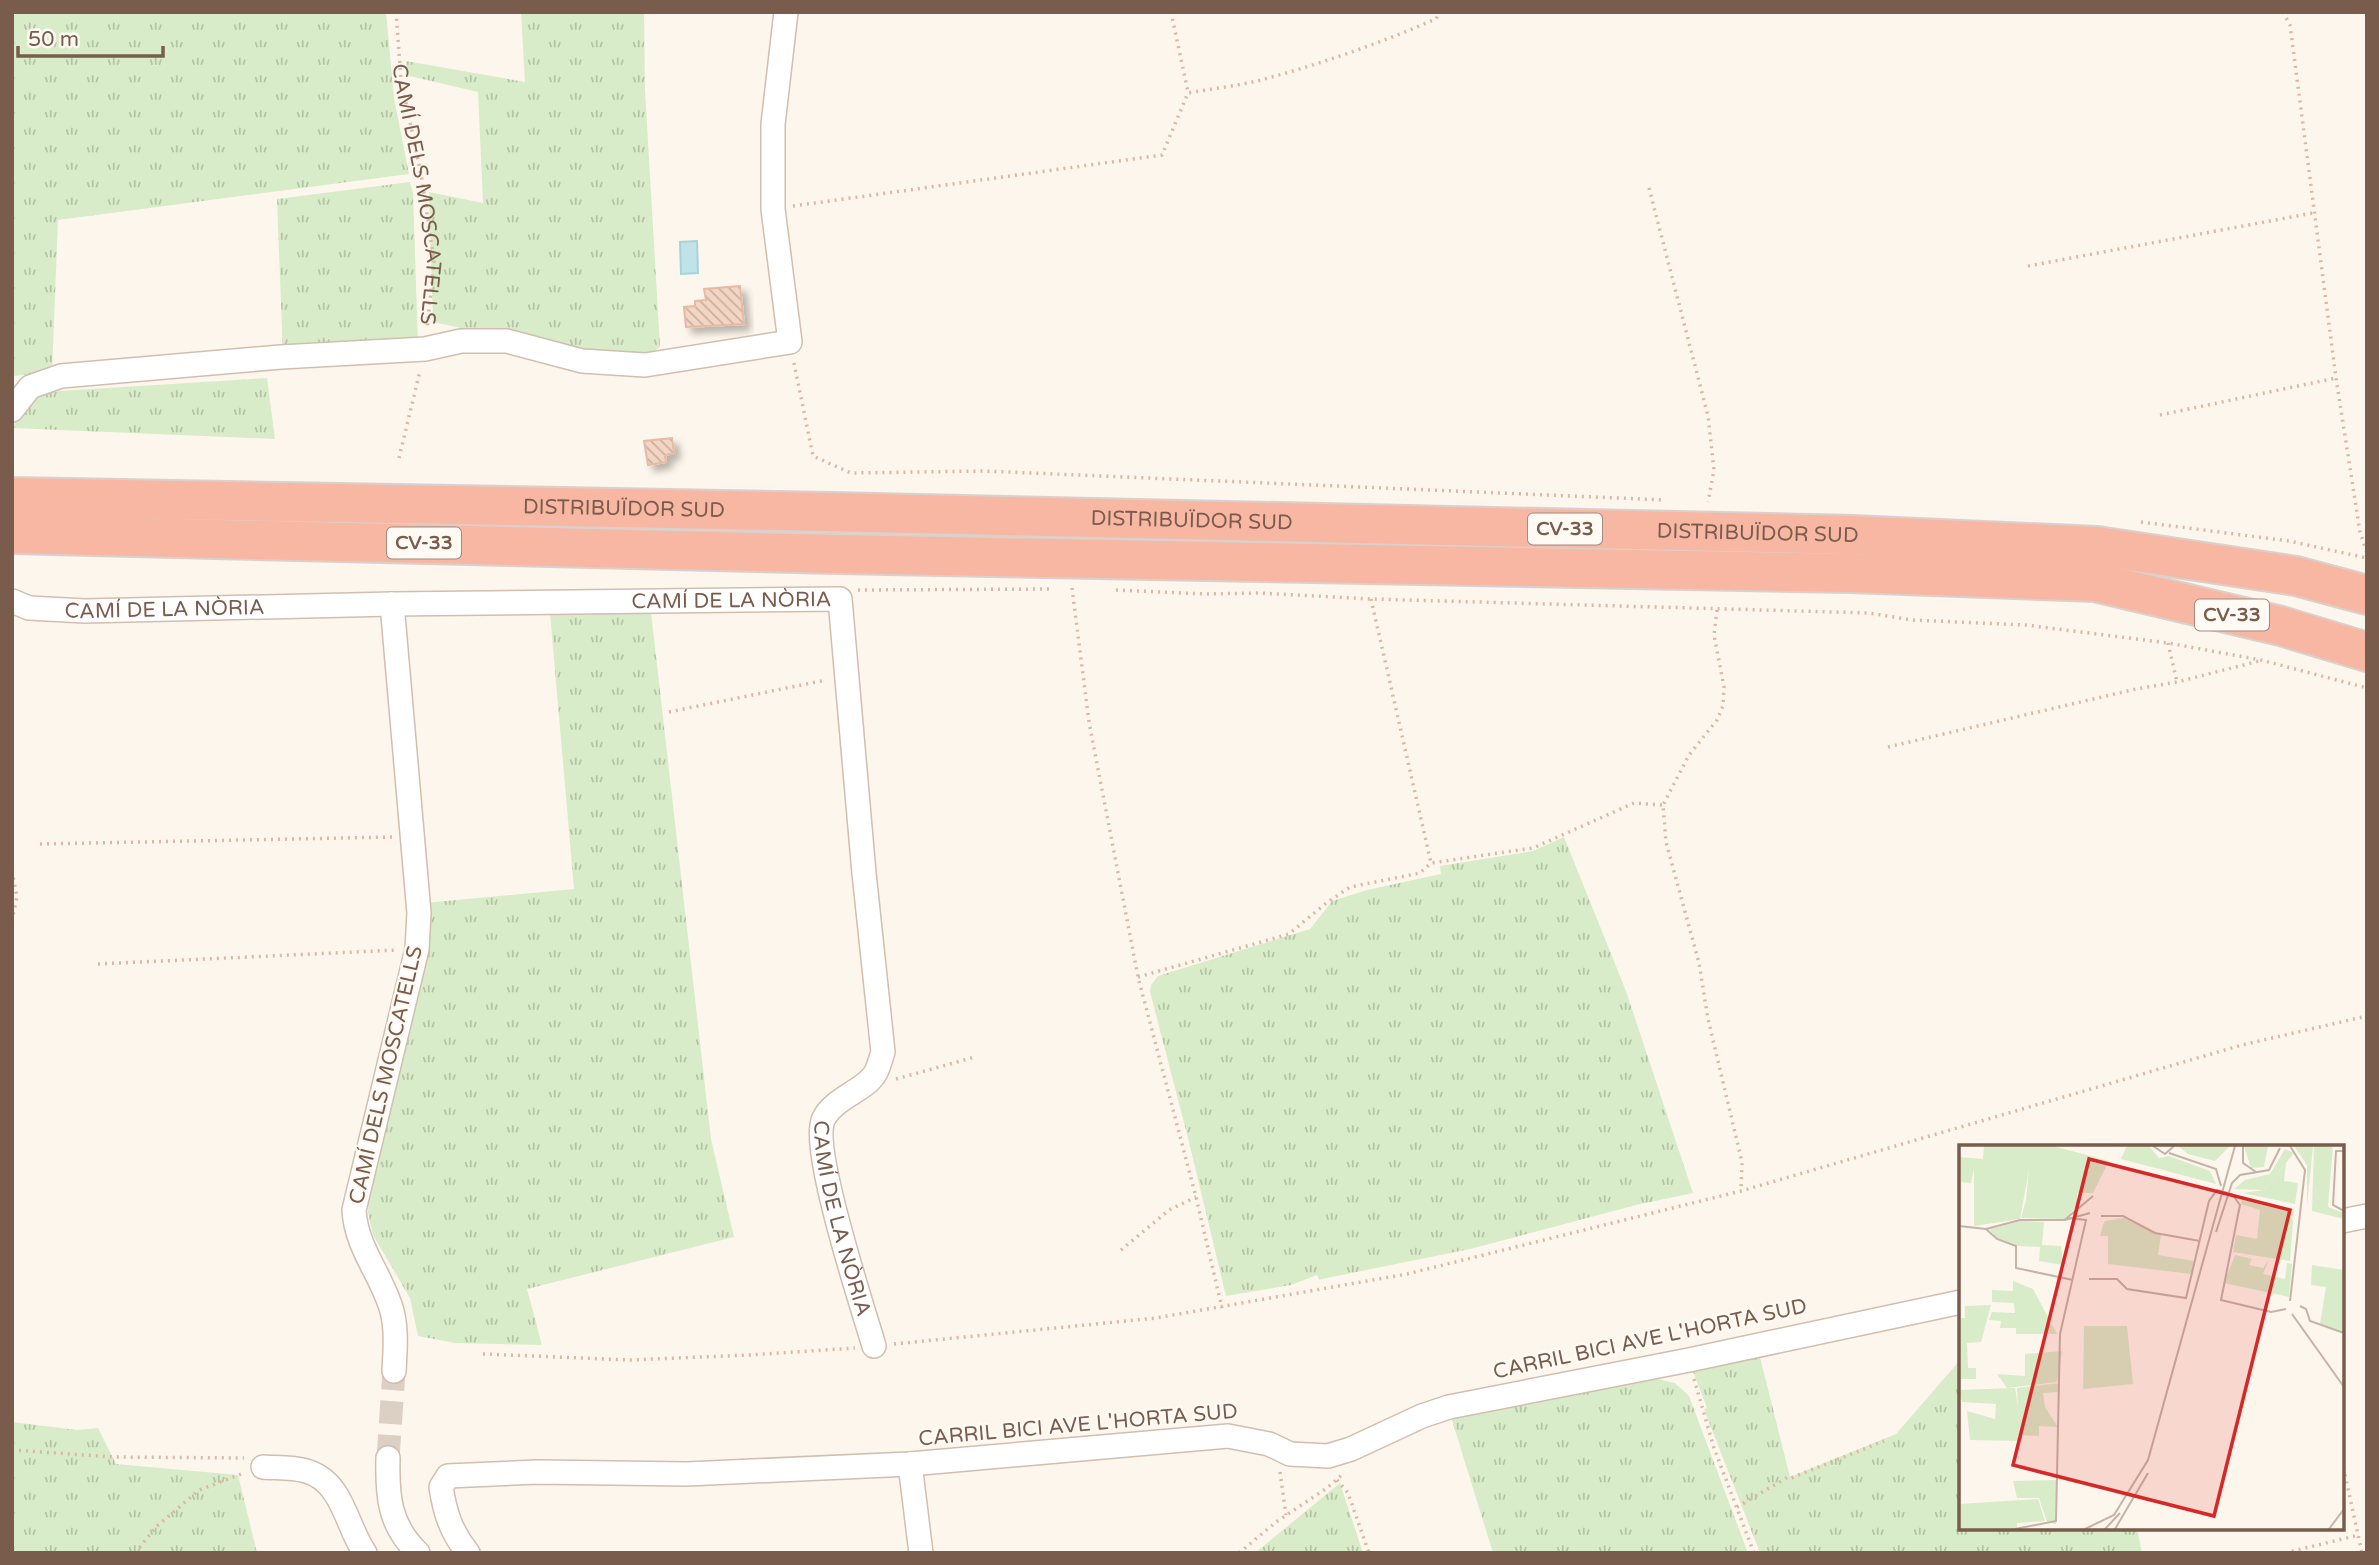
<svg xmlns="http://www.w3.org/2000/svg" width="2379" height="1565" viewBox="0 0 2379 1565" font-family="'Varela Round',sans-serif">
	<style>
		.grass { fill: url(#grass-tufts) }
		.water { fill: #bfe3e8; stroke: #a5d3da; stroke-width: 2 }
		.building { fill: url(#building-back-hatch); stroke: #e6bba3; stroke-width: 2; filter: url(#shadow) }
		.lines { fill: none; stroke-linecap: round; stroke-linejoin: round }
		.street-tunnel { stroke: #dcd0c4; stroke-width: 23; stroke-dasharray: 23 11; stroke-linecap: butt }
		.street-casing { stroke: #d1beb0; stroke-width: 26 }
		.highway-casing { stroke: #dad1cd; stroke-width: 42 }
		.path { stroke: #d9b8a5; stroke-width: 3.5; stroke-dasharray: 2 5; stroke-linecap: butt }
		.street { stroke: #fff; stroke-width: 23 }
		.highway { stroke: #f7b7a3; stroke-width: 38 }
		.labels { text-anchor: middle; dominant-baseline: central; stroke-width: 5; stroke-linejoin: round; paint-order: stroke }
		.shield { fill: #fffaf3; stroke: #a28b7f; stroke-width: 2 }
		.shield-label { font-size: 19px; font-weight: bold; fill: #7a5c4d }
		.street-label { font-size: 21px; fill: #7a5c4d; stroke: #fffaf3 }
		.inset-road { fill: none; stroke: #c5b3a7; stroke-width: 2 }
		.view { fill: #d62828; fill-opacity: 0.15; stroke: #d62828; stroke-width: 3.5 }
		.inset-edge { fill: none; stroke: #7a5c4d; stroke-width: 3.5 }
	</style>
	<defs>
		<pattern id="grass-tufts" width="24" height="20" patternUnits="userSpaceOnUse" patternTransform="scale(1.75)"><rect width="24" height="20" fill="#d8ecc9"/><path d="M3 7l-1-3M5 7V3M7 7l1-3M15 17l-1-3M17 17v-4M19 17l1-3" fill="none" stroke="#b4c2a5"/></pattern>
		<pattern id="building-back-hatch" width="6" height="6" patternUnits="userSpaceOnUse" patternTransform="scale(1.75)"><rect width="6" height="6" fill="#f3d5c3"/><path d="M-1 5l2 2M0 0l6 6M5-1l2 2" fill="none" stroke="#cab0a1"/></pattern>
		<filter id="shadow"><feDropShadow dx="6" dy="6" stdDeviation="3.5" flood-color="#0004"/></filter>
	</defs>
	<rect width="100%" height="100%" fill="#fdf6ec"/>
	<path class="grass" d="M12,12H386L394,98L409,174L58,220L52,373L12,376Z
		M521,12H644L645,90L660,347L644,358H601L433,322L429,192L483,203L478,92L410,76L407,77L406,61L525,82Z
		M410,182L413,193L418,344L283,355L277,199Z
		M267,378L275,439L13,428C25,403 32,397 59,391Z
		M651,612L711,1139L734,1237L527,1289L542,1345L455,1343L418,1336L410,1298L373,1235L368,1212L370,1181L424,903L574,889L550,613Z
		M1564,837L1626,991L1693,1193L1636,1205L1470,1249L1322,1279L1319,1280L1317,1275L1291,1285L1226,1296L1188,1138L1150,992L1151,985L1158,976L1310,929L1332,901L1367,890L1441,874L1440,866L1533,851Z
		M1759,1353L1790,1477L1896,1434L1961,1359V1528H2137L2142,1553H1760L1707,1417L1704,1409L1707,1408L1691,1366Z
		M1653,1378L1675,1383L1689,1396L1748,1553H1493L1451,1417Z
		M12,1422L77,1430L98,1428L116,1464L238,1475L257,1553H12Z
		M1340,1483L1363,1553H1255Z"/>
	<path class="water" d="M697,241L698,273L681,274L680,242Z"/>
	<path class="building" d="M740,286L744,324L686,327L684,307L695,306V301L706,300L704,289Z
		M672,438L674,453L665,455L666,462L648,465L644,441Z"/>
	<g class="lines">
		<path class="street-tunnel" d="M388,1458L394,1371"/>
		<g class="street-casing">
			<g id="street">
				<path d="M12,410L30,387L61,376L281,357L425,349L461,341H507L582,361L645,365L790,342L773,209V124L786,12"/>
				<path id="s2" d="M12,601L29,608L85,611L392,604L840,599L864,873L883,1052C881,1058 879,1066 876,1072C867,1090 835,1097 824,1118C809,1146 863,1308 874,1346"/>
				<path d="M392,604L419,913L417,949L354,1210C356,1248 382,1275 392,1311C397,1330 395,1352 394,1371"/>
				<path d="M2342,1221L2367,1216"/>
				<path d="M388,1458C387,1496 389,1525 418,1553"/>
				<path d="M910,1464L921,1553"/>
				<path d="M263,1467C276,1468 293,1467 306,1471C343,1481 346,1526 365,1553"/>
				<path d="M468,1553C451,1532 445,1513 441,1487L448,1476L537,1472L687,1474L910,1464L1228,1436L1269,1444L1290,1454L1328,1456L1351,1449L1422,1416L1449,1407L1689,1360L1961,1302"/>
			</g>
		</g>
		<g class="highway-casing">
			<g id="highway">
				<path id="s3" d="M12,497L831,512L1853,535L2097,546L2296,576L2367,595"/>
				<path d="M12,534L836,554L1850,573L2095,582L2281,626L2367,652"/>
			</g>
		</g>
		<g class="path">
			<path id="s1" d="M396,12L401,79L422,179L434,261L427,329"/>
			<path d="M1171,12L1188,92"/>
			<path d="M2283,12L2290,25L2336,378L2360,532L2367,553"/>
			<path d="M1649,188L1708,416L1714,470L1708,502"/>
			<path d="M793,206L1162,155L1188,93C1211,89 1235,86 1257,81C1318,65 1378,44 1436,19L1440,12"/>
			<path d="M2028,266L2313,213"/>
			<path d="M794,363L813,456L851,473L984,471L1665,500"/>
			<path d="M2160,415L2336,378"/>
			<path d="M399,458L420,371"/>
			<path d="M2141,522L2289,541L2367,558"/>
			<path d="M1072,588L1089,722L1138,977L1196,1197L1222,1308"/>
			<path d="M858,590L1053,589"/>
			<path d="M1116,590L1205,594L1260,593L1371,599L1869,613L1912,620L2025,625L2168,643L2261,660L2367,688"/>
			<path d="M1371,599L1431,863"/>
			<path d="M1717,610L1714,635L1724,687L1723,706L1717,720L1689,755L1663,805L1666,842L1699,963L1708,1019L1742,1162L1741,1191"/>
			<path d="M2168,643L2177,682"/>
			<path d="M669,712L826,680"/>
			<path d="M1888,747L2136,689L2177,682L2259,661"/>
			<path d="M40,844L393,837"/>
			<path d="M12,871L17,897L12,920"/>
			<path d="M98,964L398,950"/>
			<path d="M1138,977L1289,934L1325,904L1350,887L1420,873L1431,863L1533,848L1634,803L1662,805"/>
			<path d="M896,1079L975,1057"/>
			<path d="M1121,1250L1169,1210L1196,1197"/>
			<path d="M894,1344L1156,1318L1407,1274L1741,1191L2242,1045L2367,1016"/>
			<path d="M483,1354L630,1360L749,1355L855,1348"/>
			<path d="M1694,1379L1714,1448L1754,1553"/>
			<path d="M12,1450L114,1457L244,1458"/>
			<path d="M2342,1461L2362,1553"/>
			<path d="M1280,1472L1286,1515"/>
			<path d="M1337,1480L1348,1493L1369,1553"/>
			<path d="M1737,1507L1788,1477L1791,1478L1884,1441"/>
			<path d="M135,1553L156,1527L199,1490L244,1473"/>
			<path d="M1239,1553L1276,1522L1327,1488L1343,1474"/>
			<path d="M2285,1553L2359,1535"/>
		</g>
		<use href="#street" class="street"/>
		<use href="#highway" class="highway"/>
	</g>
	<g class="labels">
		<g class="shield">
			<rect x="1528" y="513.5" width="74" height="31" rx="5"/>
			<rect x="387" y="527.5" width="74" height="31" rx="5"/>
			<rect x="2195" y="599.5" width="74" height="31" rx="5"/>
		</g>
		<g class="shield-label">
			<text x="1565" y="529">CV-33</text>
			<text x="424" y="543">CV-33</text>
			<text x="2232" y="615">CV-33</text>
		</g>
		<g class="street-label">
			<text stroke="none"><textPath href="#s1" startOffset="184">CAMÍ DELS MOSCATELLS</textPath></text>
			<text stroke="none"><textPath href="#s3" startOffset="612">DISTRIBUÏDOR SUD</textPath></text>
			<text stroke="none"><textPath href="#s3" startOffset="1180">DISTRIBUÏDOR SUD</textPath></text>
			<text stroke="none"><textPath href="#s3" startOffset="1746">DISTRIBUÏDOR SUD</textPath></text>
			<text stroke="none"><textPath href="#s2" startOffset="721">CAMÍ DE LA NÒRIA</textPath></text>
			<text stroke="none"><textPath href="#s2" startOffset="154">CAMÍ DE LA NÒRIA</textPath></text>
			<text transform="translate(386 1075) rotate(-77)">CAMÍ DELS MOSCATELLS</text>
			<text stroke="none"><textPath href="#s2" startOffset="1479">CAMÍ DE LA NÒRIA</textPath></text>
			<text transform="translate(1650 1339) rotate(-12)">CARRIL BICI AVE L'HORTA SUD</text>
			<text transform="translate(1078 1425) rotate(-5)">CARRIL BICI AVE L'HORTA SUD</text>
		</g>
	</g>
	<g transform="translate(1959 1145)">
		<rect width="385" height="385" fill="#fdf6ec"/>
		<path d="M25,1H94L150,16L134,48H118V61L107,74L62,73L67,55L70,25L61,74L15,81V23L12,38L0,37V12L24,14ZM219,1H271L256,16L229,9ZM285,1H309L305,22L292,23ZM327,18L325,36L339,38L336,59L284,48L305,45ZM283,51L335,64L331,116L274,107L277,90L298,94L301,65L282,59ZM164,73L202,90L199,110L235,116L232,129L149,119V91H141L144,80L146,76ZM62,76L85,77L83,100L102,101L104,120L80,116L81,102L60,101L38,93L30,84ZM276,110L293,114L290,120L304,123L310,115L304,129L326,134L328,118L333,119L330,152L265,138ZM353,120L385,125V187L361,179L367,142L352,140ZM54,136L74,144L98,189H57V183H41L42,176L30,175L33,167L56,168L55,158L33,157V145L54,146ZM32,160L22,197L8,198L9,223H17V234H0V173H6V161ZM125,181H168L174,239L124,244ZM103,206L98,237L48,243L38,229L66,231V209ZM101,238V247L84,248L86,262L99,282L80,281V291L59,290V296L11,295L8,266L36,274L37,259L3,257L0,245L56,243L59,261L58,243ZM98,335L97,379L88,377L80,353H58L54,336ZM79,354L86,376L58,378V384H0V359Z" fill="#d8ecc9"/>
		<path d="M168,1H190L200,13L210,11L251,26L257,39L162,14ZM335,1H354L348,61V20ZM355,1H385H374L369,62L385,68V74L353,66ZM326,4L335,8L305,45L275,44L286,35L311,29Z" fill="#d8ecc9"/>
		<path class="inset-road" d="M194,1L206,9L215,1M284,1V18L297,27M331,1L346,25L331,156M385,6H377L374,60L385,66M210,8L257,24L262,41M142,71H164L196,88L241,96M0,81L27,84L61,75H106L131,68M27,84L38,94L57,101V123L114,135M257,87L273,38L281,30L310,25L321,3M130,134H158L168,144L227,153L250,56L258,45L273,49L281,60L262,155L312,167L327,164M341,161L347,164L351,176L385,188M333,169L385,242M56,384L97,376L101,189L127,75L108,73L134,51M126,384L155,370L189,315L276,1M146,384L161,368M156,384L189,328M370,384L385,364"/>
		<path class="view" d="M130,14L331,65L255,371L54,320Z"/>
		<rect width="385" height="385" class="inset-edge"/>
	</g>
	<rect width="2379" height="1565" fill="none" stroke="#7a5c4d" stroke-width="28"/>
	<path d="M18 46v10h145v-10" fill="none" stroke="#7a5c4d" stroke-width="3.5"/>
	<text x="28" y="46" font-size="21" fill="#7a5c4d" stroke="#fffaf3" stroke-width="5" paint-order="stroke">50 m</text>
</svg>
